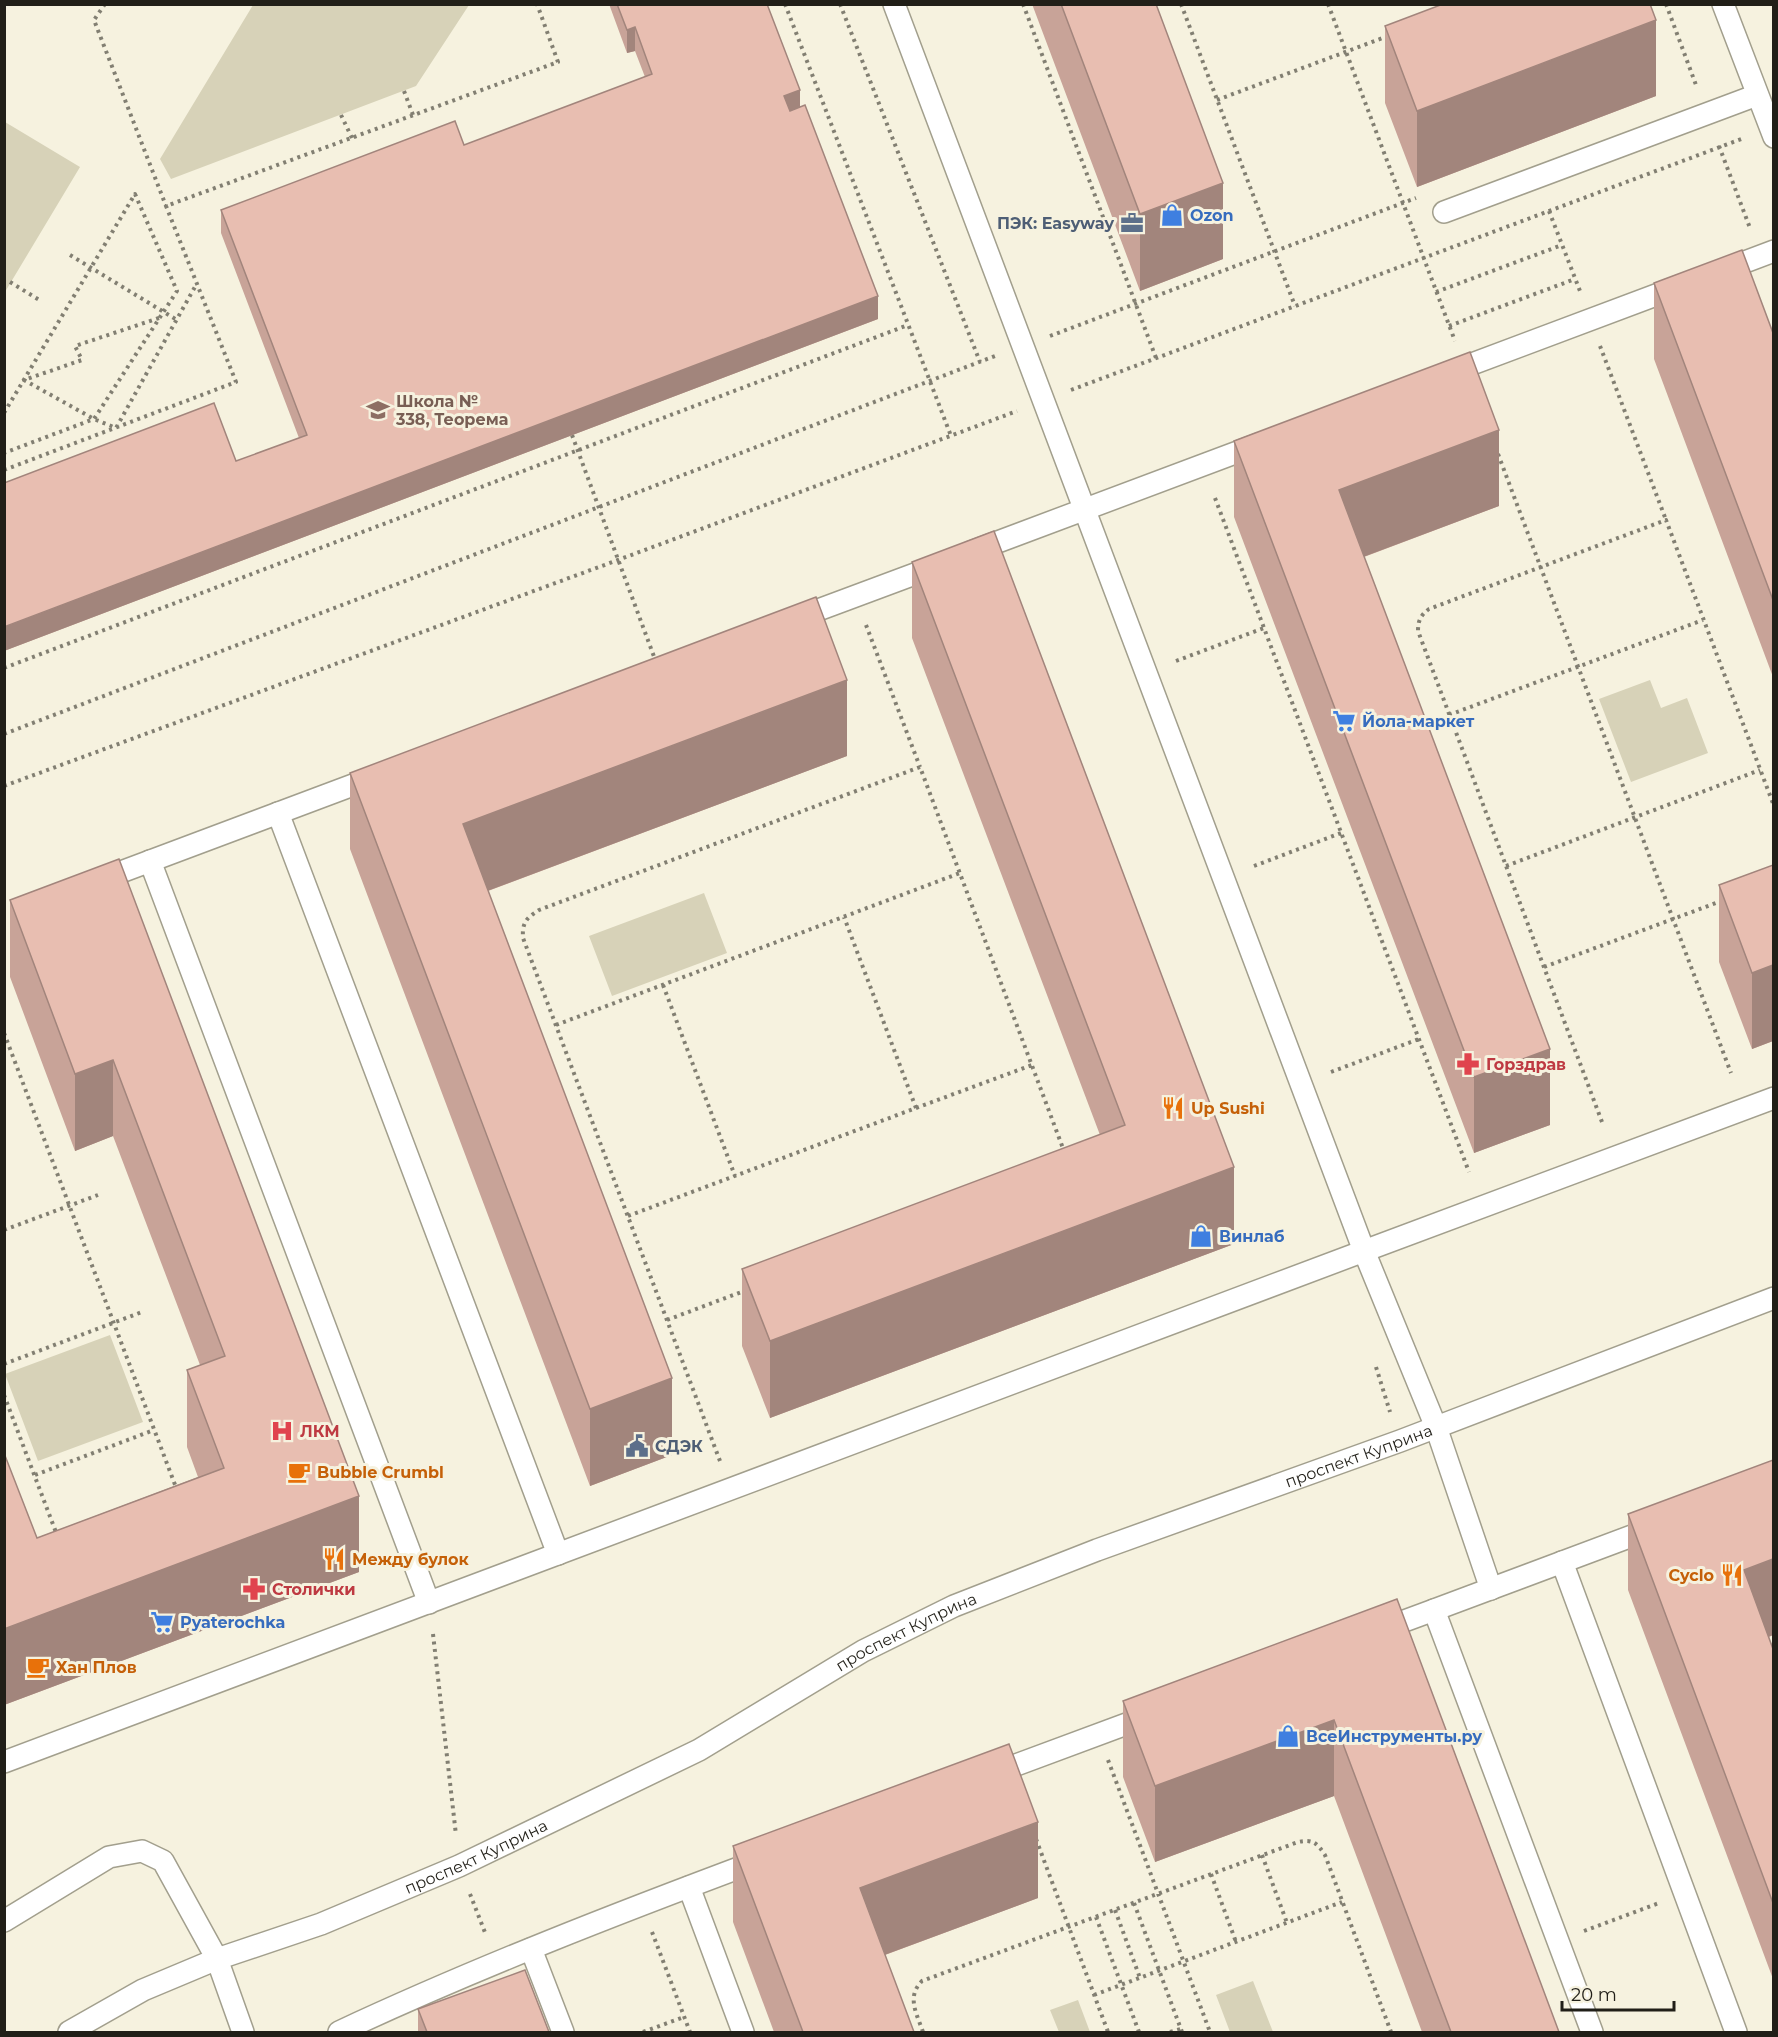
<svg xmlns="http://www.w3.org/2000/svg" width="1778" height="2037" viewBox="0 0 1778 2037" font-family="Montserrat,sans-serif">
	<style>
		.green { fill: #d7d2b8 }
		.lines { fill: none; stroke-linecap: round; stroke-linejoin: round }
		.lane-casing { stroke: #a29f8d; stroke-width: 24 }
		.path { stroke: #827f72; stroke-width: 4; stroke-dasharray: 3 4.5; stroke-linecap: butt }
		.lane { stroke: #fff; stroke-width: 21 }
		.wall { fill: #c8a398 }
		.shaded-wall { fill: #a2857c }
		.building { fill: #e8beb1; stroke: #a2857c; stroke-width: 1.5 }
		.labels { text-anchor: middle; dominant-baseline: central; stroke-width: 6; stroke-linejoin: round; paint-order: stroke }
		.shop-label { font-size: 16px; font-weight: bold; fill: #366cbe; stroke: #f6f2df; text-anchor: start }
		.service-label { font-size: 16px; font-weight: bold; fill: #4e5e75; stroke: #f6f2df; text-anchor: end }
		.education-label { font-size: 16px; font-weight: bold; fill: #785e54; stroke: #f6f2df; text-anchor: start }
		.health-label { font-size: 16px; font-weight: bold; fill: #be3a42; stroke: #f6f2df; text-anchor: start }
		.food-label { font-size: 16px; font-weight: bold; fill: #c56008; stroke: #f6f2df; text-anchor: start }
		.street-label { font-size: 16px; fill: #211f18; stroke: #f6f2df }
	</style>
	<rect width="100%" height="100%" fill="#f6f2df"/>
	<path class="green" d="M253,5V4L469,5L416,86L171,179L160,159Z
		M5,122L80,167L5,292Z
		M1650,680L1661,708L1687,698L1708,753L1631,782L1599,699Z
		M704,893L727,953L612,996L589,936Z
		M110,1335L143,1422L38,1461L5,1374Z
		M1253,1981L1273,2032H1230L1216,1995Z
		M1078,2000L1090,2032H1059L1050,2010Z"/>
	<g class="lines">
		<g class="lane-casing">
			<g id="lane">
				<path d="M1723,4L1774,137"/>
				<path d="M1444,212L1757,95"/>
				<path d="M1721,271L1774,251"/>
				<path d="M1448,373L1680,286"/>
				<path d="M971,552L1259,444"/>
				<path d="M794,619L939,565"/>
				<path d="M278,813L558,1554"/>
				<path d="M150,861L429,1603"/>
				<path d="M97,881L377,776"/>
				<path d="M1562,1562L1736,2032"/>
				<path d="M1491,1589L1436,1427L1364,1251L1774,1098"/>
				<path d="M1434,1610L1656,1527"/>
				<path d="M1380,1630L1434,1610L1592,2032"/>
				<path d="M4,1762L1364,1251L894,4"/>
				<path d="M989,1775L1148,1716"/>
				<path d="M689,1887L743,2032"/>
				<path d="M4,1921L109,1857L142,1851L163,1861L217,1959L243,2032"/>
				<path d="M531,1949L563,2032"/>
				<path id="s1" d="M69,2032L143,1990L217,1959L321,1924L459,1866L699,1750L863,1651L954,1606L1097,1550L1400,1441L1774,1298"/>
				<path d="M339,2032C476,1968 618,1913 760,1860"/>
			</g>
		</g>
		<path class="path" d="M105,4L94,20L166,206
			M785,4L951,436
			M840,4L980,362
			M1023,4L1156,358
			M1181,4L1295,306
			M1328,4L1455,341
			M1666,4L1696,85
			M404,91L413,115
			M1217,100L1388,36
			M341,115L352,138
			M1719,146L1750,228
			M1549,211L1580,291
			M70,255L177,320
			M10,282L41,301
			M1436,292L1562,245
			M159,318L75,346L82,360L24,380L94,419L116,428L196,285
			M1449,326L1575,279
			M1050,336L1416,198
			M1600,346L1666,520
			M1071,390L1744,138
			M4,413L135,194L177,291L94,419L4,453
			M572,435L656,662
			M1498,454L1731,1073
			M4,470L236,382L166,206L558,62L537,4
			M1215,498L1469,1172
			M866,625L920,767
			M1176,661L1264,628
			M4,668L908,325
			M1449,715L1703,620
			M4,734L995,356
			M4,786L618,560L1017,411
			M1254,866L1341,833
			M1506,866L1760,770
			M1544,967L1724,900
			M663,985L735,1176
			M556,1025L960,873
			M4,1033L177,1490
			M1331,1072L1419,1039
			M916,1108L1032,1065
			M1602,1122L1418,631C1418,620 1421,615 1429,609L1666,520L1774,806
			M628,1216L916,1108L844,917
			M4,1230L98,1195
			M667,1320L744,1291
			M4,1364L142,1312
			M1376,1367L1390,1412
			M4,1395L57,1535
			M720,1461L523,938C522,923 526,918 539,910L920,767L1064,1151
			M35,1475L154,1430
			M433,1634L456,1835
			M1108,1760L1210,2032
			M1036,1839L1108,2032
			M1262,1855L1287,1923
			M1211,1874L1236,1942
			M470,1894L486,1935
			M1134,1903L1182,2032
			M1115,1910L1140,1978
			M1096,1917L1139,2032
			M1584,1931L1659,1903
			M652,1932L690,2032
			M1094,1995L1342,1902
			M643,2032L684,2017
			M923,2032C917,2014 906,1997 922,1981L1298,1842C1313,1839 1317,1843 1325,1855L1391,2032
			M1170,2032L1181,2029"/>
		<use href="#lane" class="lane"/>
	</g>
	<path class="wall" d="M609,4H767L800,107L878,319L4,651V483L236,461L299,438L221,233V210L464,145L645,77L635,51L627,53Z
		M1032,4H1156L1223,259L1140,291Z
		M1385,26L1656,96L1417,187L1385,103Z
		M1654,283L1773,333V677L1654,359Z
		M1234,441L1499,506L1364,557L1550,1125L1474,1153L1234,517Z
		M912,562L1234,1244L770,1418L742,1346V1269L1100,1135L912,638Z
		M847,756L488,891L672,1455L590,1486L350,849V773Z
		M119,859L359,1572L4,1705V1453L37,1538L198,1477L187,1447V1370L200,1365L113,1136L75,1151L10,977V900Z
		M1773,865V1041L1752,1049L1719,962V885Z
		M1628,1514L1773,1635L1769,1637L1773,1649V1979L1628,1590Z
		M1397,1599L1559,2032H1422L1334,1796L1155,1862L1123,1777V1701Z
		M733,1846L1038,1898L885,1955L914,2032H774L733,1922Z
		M418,2009L549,2032H418Z"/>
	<path class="shaded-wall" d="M1656,20V96L1417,187V111Z
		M635,27V51L627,53V30Z
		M800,90V113L784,119V96Z
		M1223,183V259L1140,291V214Z
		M878,296V319L4,651V627Z
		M1499,430V506L1339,566V490Z
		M847,680V756L463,900V824Z
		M1773,965V1041L1752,1049V973Z
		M1550,1049V1125L1474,1153V1077Z
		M113,1060V1136L75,1151V1074Z
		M1234,1167V1244L770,1418V1341Z
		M672,1378V1455L590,1486V1409Z
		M359,1496V1572L4,1705V1629Z
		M1773,1559V1635L1744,1646V1570Z
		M1334,1720V1796L1155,1862V1786Z
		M1038,1822V1898L860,1964V1888Z"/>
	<path class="building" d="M617,4H767L800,90L784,96L790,111L805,105L878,296L4,627V483L214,403L236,461L307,435L221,210L455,121L464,145L652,74L635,27L627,30Z
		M1061,4H1156L1223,183L1140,214Z
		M1443,4H1650L1656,20L1417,111L1385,26Z
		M1742,250L1773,333V600L1654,283Z
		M1470,352L1499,430L1339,490L1550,1049L1474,1077L1234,441Z
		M994,531L1234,1167L770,1341L742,1269L1125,1125L912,562Z
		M816,597L847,680L463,824L672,1378L590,1409L350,773Z
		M119,859L359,1496L4,1629V1453L37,1538L224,1468L187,1370L225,1356L113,1060L75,1074L10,900Z
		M1773,865V965L1752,973L1719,885Z
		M1773,1460V1559L1744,1570L1773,1649V1903L1628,1514Z
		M1397,1599L1559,2032H1451L1334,1720L1155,1786L1123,1701Z
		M1009,1744L1038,1822L860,1888L914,2032H803L733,1846Z
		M525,1970L549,2032H427L418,2009Z"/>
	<defs>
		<g id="shop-bare" transform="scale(1.8)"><path d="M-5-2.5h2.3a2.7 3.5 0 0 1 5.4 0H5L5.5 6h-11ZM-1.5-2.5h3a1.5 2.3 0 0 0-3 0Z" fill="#3f7fe0" stroke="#f6f2df" stroke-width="2.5" paint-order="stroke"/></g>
		<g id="office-bare" transform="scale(1.8)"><path d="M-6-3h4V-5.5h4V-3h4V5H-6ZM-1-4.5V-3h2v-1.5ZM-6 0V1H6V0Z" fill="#5c6f8a" stroke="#f6f2df" stroke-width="2.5" paint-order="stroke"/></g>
		<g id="school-bare" transform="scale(1.8)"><path d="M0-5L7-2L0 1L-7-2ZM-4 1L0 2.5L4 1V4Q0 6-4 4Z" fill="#8d6e63" stroke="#f6f2df" stroke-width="2.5" paint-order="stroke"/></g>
		<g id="supermarket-bare" transform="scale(1.8)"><path d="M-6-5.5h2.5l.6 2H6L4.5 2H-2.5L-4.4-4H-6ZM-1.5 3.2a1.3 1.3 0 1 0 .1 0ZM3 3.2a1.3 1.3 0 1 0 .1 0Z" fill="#3f7fe0" stroke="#f6f2df" stroke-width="2.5" paint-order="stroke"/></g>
		<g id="pharmacy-bare" transform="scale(1.8)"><path d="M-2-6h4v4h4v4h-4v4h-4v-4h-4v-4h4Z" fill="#e0444e" stroke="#f6f2df" stroke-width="2.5" paint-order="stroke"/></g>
		<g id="restaurant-bare" transform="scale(1.8)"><path d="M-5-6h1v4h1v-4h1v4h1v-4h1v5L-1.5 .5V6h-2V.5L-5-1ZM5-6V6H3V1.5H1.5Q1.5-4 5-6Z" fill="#e8710a" stroke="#f6f2df" stroke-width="2.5" paint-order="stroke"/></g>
		<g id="hospital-bare" transform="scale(1.8)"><path d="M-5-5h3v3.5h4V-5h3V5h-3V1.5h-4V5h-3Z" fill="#e0444e" stroke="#f6f2df" stroke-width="2.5" paint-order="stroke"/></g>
		<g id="civic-bare" transform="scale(1.8)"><path d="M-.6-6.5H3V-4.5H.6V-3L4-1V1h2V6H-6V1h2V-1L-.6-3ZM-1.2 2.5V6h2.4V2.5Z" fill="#5c6f8a" stroke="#f6f2df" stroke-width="2.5" paint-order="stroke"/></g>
		<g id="cafe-bare" transform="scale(1.8)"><path d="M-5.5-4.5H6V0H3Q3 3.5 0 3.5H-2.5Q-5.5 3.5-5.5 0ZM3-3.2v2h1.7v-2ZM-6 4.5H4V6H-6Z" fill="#e8710a" stroke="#f6f2df" stroke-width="2.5" paint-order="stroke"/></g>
	</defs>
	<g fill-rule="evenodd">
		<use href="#shop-bare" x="1172" y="215"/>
		<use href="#office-bare" x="1132" y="223"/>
		<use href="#school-bare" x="378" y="410"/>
		<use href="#supermarket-bare" x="1344" y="721"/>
		<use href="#pharmacy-bare" x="1468" y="1064"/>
		<use href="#restaurant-bare" x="1173" y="1108"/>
		<use href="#shop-bare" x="1201" y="1236"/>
		<use href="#hospital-bare" x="282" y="1431"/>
		<use href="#civic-bare" x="637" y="1446"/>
		<use href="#cafe-bare" x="299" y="1472"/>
		<use href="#restaurant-bare" x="334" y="1559"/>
		<use href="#restaurant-bare" x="1732" y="1575"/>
		<use href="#pharmacy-bare" x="254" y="1589"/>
		<use href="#supermarket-bare" x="162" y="1622"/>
		<use href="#cafe-bare" x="38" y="1667"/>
		<use href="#shop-bare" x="1288" y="1736"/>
	</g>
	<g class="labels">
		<g class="shop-label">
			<text x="1190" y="215">Ozon</text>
			<text x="1362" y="721">Йола-маркет</text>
			<text x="1219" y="1236">Винлаб</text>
			<text x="180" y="1622">Pyaterochka</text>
			<text x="1306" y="1736">ВсеИнструменты.ру</text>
		</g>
		<g class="service-label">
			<text x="1114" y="223">ПЭК: Easyway</text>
			<text x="655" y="1446" text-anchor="start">СДЭК</text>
		</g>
		<g class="education-label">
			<text x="396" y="401">Школа №<tspan x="396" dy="18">338, Теорема</tspan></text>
		</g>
		<g class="health-label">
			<text x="1486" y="1064">Горздрав</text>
			<text x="300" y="1431">ЛКМ</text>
			<text x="272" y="1589">Столички</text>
		</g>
		<g class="food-label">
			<text x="1191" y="1108">Up Sushi</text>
			<text x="317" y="1472">Bubble Crumbl</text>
			<text x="352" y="1559">Между булок</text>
			<text x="1714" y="1575" text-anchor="end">Cyclo</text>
			<text x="56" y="1667">Хан Плов</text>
		</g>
		<g class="street-label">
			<text stroke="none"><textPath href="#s1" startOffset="1416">проспект Куприна</textPath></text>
			<text stroke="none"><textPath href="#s1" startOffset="930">проспект Куприна</textPath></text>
			<text stroke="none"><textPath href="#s1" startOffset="444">проспект Куприна</textPath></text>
		</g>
	</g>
	<rect width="1778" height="2037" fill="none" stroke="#211f18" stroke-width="12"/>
	<path d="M1562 2001v9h112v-9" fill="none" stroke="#211f18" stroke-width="3"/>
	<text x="1571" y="2001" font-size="18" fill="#211f18" stroke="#f6f2df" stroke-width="4.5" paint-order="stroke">20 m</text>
</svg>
